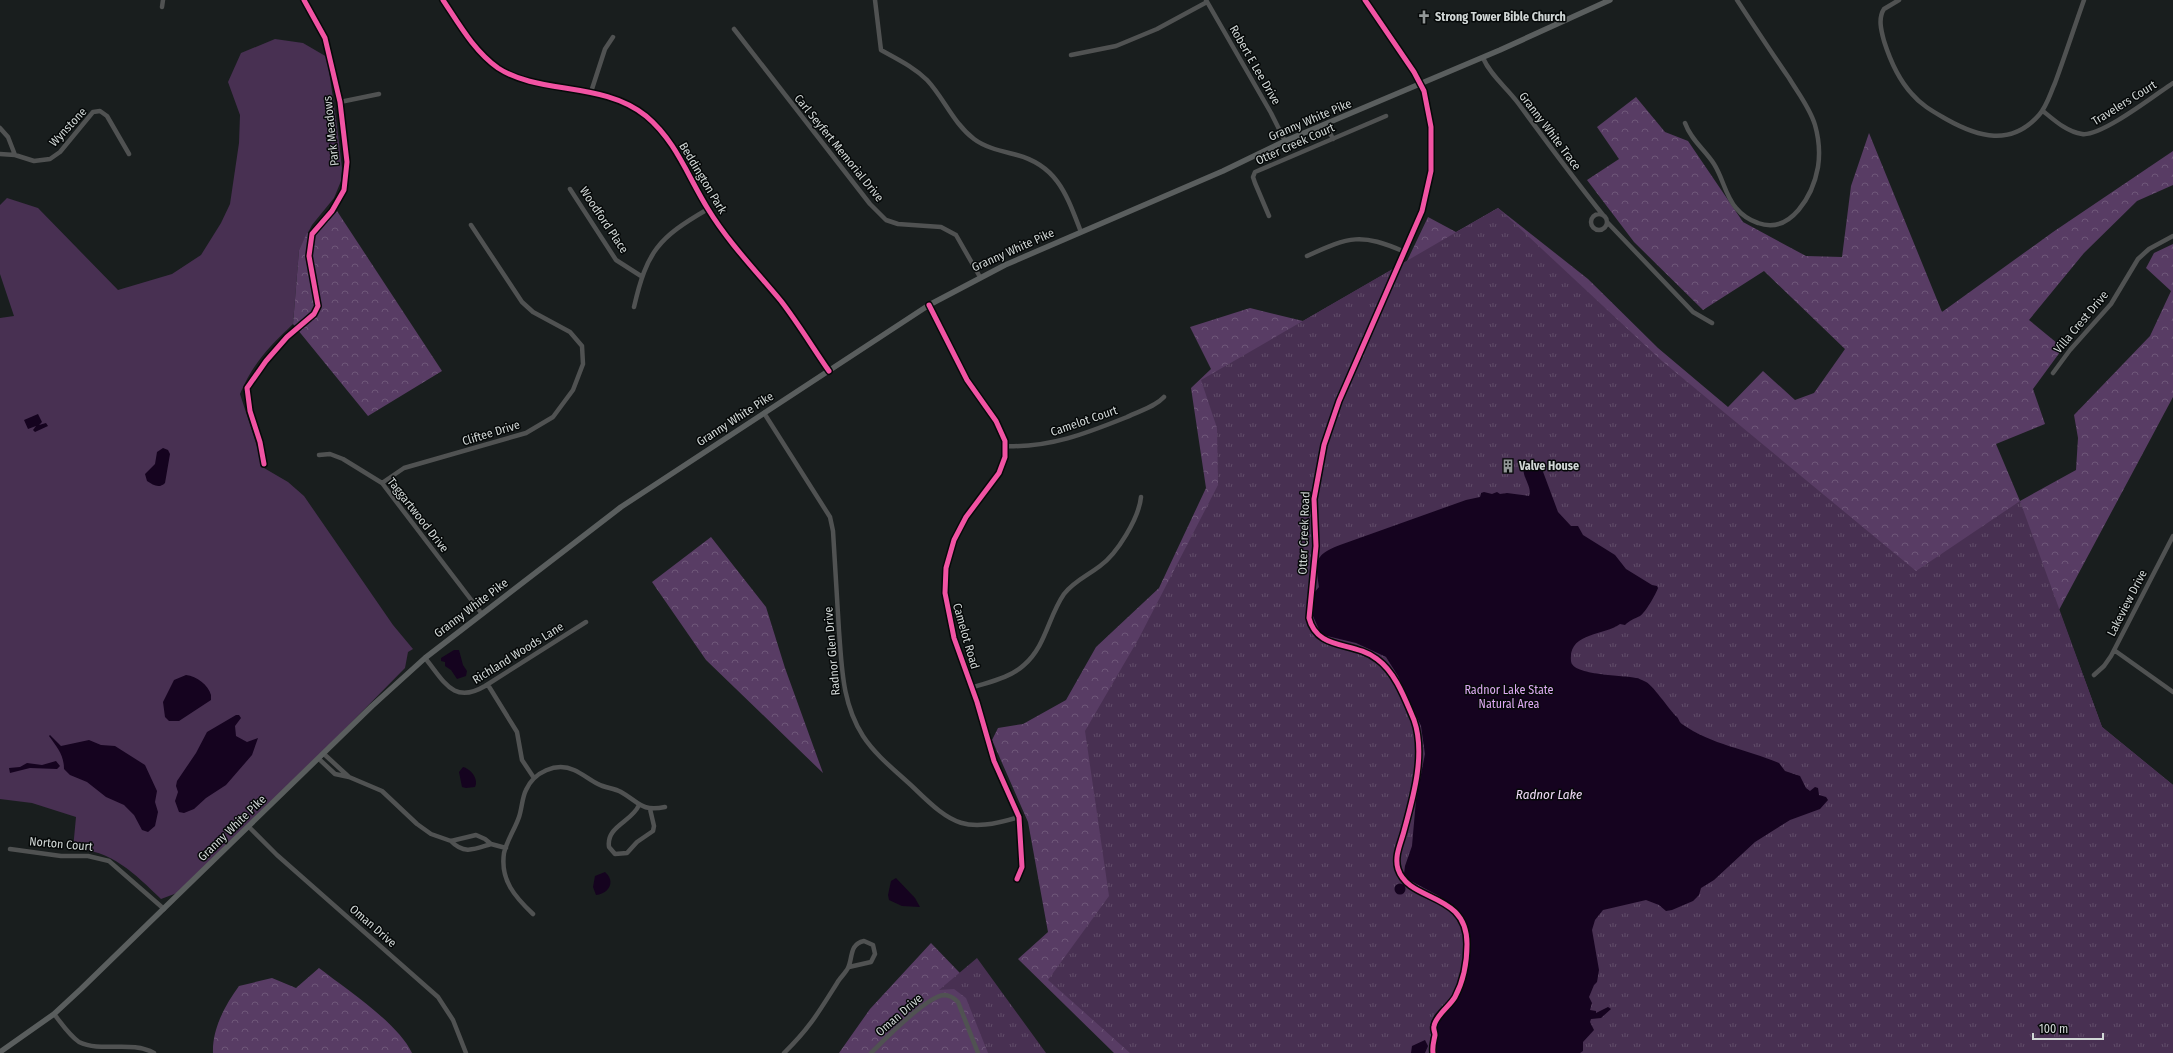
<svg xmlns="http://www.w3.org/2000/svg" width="2173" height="1053" viewBox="0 0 2173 1053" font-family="'Fira Sans Condensed',sans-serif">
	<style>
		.grass { fill: #483052 }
		.forest { fill: url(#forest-crowns) }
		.park { fill: url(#park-tufts) }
		.water { fill: #15031f }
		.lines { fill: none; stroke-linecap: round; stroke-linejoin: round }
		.minor { stroke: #505252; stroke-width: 4.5 }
		.major { stroke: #5a5e5e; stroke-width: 5.5 }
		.cycleway-casing { stroke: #060909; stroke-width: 8 }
		.cycleway { stroke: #f153a3; stroke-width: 5 }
		.labels { text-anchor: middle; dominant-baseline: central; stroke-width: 3; stroke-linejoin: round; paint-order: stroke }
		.poi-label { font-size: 12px; font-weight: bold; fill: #d1d7d6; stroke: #060909; text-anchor: start }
		.street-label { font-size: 12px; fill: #d1d7d6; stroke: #060909 }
		.park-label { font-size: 12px; fill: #ddaaf2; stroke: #060909 }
		.water-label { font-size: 13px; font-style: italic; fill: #f1dcf9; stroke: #060909 }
	</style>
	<defs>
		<pattern id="forest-crowns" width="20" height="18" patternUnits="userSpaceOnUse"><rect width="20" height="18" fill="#583c64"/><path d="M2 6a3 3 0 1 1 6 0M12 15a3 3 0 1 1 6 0" fill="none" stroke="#6f5779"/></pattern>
		<pattern id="park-tufts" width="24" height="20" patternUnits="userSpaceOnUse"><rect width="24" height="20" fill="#483052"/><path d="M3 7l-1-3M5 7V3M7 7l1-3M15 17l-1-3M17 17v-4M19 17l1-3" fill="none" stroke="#614d6a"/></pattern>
	</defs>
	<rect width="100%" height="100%" fill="#191e1e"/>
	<path class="grass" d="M275,39L303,43L327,57L337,126L342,168L341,181L334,198L312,225L299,250L293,324C269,347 253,363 240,394L264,468L288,482L304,496L393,625L413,649L408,652L405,668L336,738L177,893L161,899C135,874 111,849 73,849L76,817L32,803L0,799V318L14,316L0,274V205L7,198L38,208L118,290L172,274L201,255L221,223L230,204L239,143L240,115L228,82L241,53Z"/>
	<path class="forest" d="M1636,97L1665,132L1688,141L1743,222L1806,256L1842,257L1851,186L1869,133L1942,312L2053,232L2173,151V185L2137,201L2084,253L2029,320L2063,348L2033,389L2045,424L1996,444L2020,501L2076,470L2078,438L2074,415L2150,336L2171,291L2146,268L2154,253L2173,244V397L2059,610L2102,727L2173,785V1053H1114L1018,959L1048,932L1028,822L992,740L998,728L1023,724L1066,700L1096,647L1159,588L1206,488L1191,388L1211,369L1190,327L1250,308L1303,321L1407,261L1428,217L1456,232L1498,208L1588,279L1658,348L1728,407L1763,371L1795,400L1814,393L1845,349L1764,271L1703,310L1634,242L1587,180L1619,159L1597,127Z
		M337,211L442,371L368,416L293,324L299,250L307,233L315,235Z
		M711,537L766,607L785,668L823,773L706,660L652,582Z
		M931,943L1037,1053H839L870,1009Z
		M319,968C346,989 398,1023 412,1053H213C212,1029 225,1005 239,986L272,978L296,988Z"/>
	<path class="park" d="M1498,208L1662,361L1916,571L2020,501L2102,727L2173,785V1053H1130L1048,980L1109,896L1085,731L1139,638L1218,485L1217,428L1201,380Z
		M977,958L1046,1053H988L966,998L954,989L939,990Z"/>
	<path class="water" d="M38,414L42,422L39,425L46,423L48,426L35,432L33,430L36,426L28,429L24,420Z
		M163,448L168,450L170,454L165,483C159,489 153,485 147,481L145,474L155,464L157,452Z
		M1539,461L1558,512L1571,526H1578L1583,535L1615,555L1626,569L1652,585L1657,586L1658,588C1656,594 1645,613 1640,616C1634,619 1630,620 1625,625L1620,624C1604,636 1568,632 1571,661C1572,676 1625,675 1636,678C1639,678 1641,680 1644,681C1652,683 1669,710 1677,717C1679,719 1679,722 1682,724C1712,745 1746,749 1779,763L1785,771L1800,776L1806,788L1810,791L1815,787L1818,788L1819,795L1826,797L1828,800L1820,809L1790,820L1755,842L1714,880L1701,888L1699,895L1693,901L1672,910L1666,911L1659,905L1646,900L1603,910L1595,920L1592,930L1599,970L1597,982L1594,985L1589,997L1592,1003L1590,1010L1596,1011V1013L1608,1007L1611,1009L1601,1018L1591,1019L1590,1022L1594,1030L1583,1042V1051L1580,1053H1437C1435,1044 1438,1036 1436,1027L1465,983L1469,955L1470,936L1458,910L1439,896L1409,880L1404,874L1405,866L1412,846L1416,800L1425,754L1421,726L1398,676L1386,657L1356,643L1323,635L1320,632L1313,616L1314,593L1319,587C1315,561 1314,555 1340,545L1466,500L1480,497L1481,493L1484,492L1492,494L1497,492L1500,494L1507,493L1529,496C1533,487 1521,476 1524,467Z
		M454,650H459L463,665L467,671L466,676L457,679L451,670L445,666V662L441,661V658Z
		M186,675C197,676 208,685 211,695V700L179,721H169L165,717L163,702L174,680Z
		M236,715H239L241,718L235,726L236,736L247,742L258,738L252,755L226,785L206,798L194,809L184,813L179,812L175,801L178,792L176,786L177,781L196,753L207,732Z
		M50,735L61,746L89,740L101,745L115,746L145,765L157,791L155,802L158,812L155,826L148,832L142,830L134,815L124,805L106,797L87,782L70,775L64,769C64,755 57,747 49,736Z
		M56,761L60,766L57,769L30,768L10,773L9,768L20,767L27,763L42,765Z
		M463,767C471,769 479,779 475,787L466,788L462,787L459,772Z
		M605,872C616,881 609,894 596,895L593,887L595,876Z
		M896,878L915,898L920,907L902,906L889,900L888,895L891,881Z
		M1394.5 889a5.5 5.5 0 1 1 11 0a5.5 5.5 0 1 1-11 0Z
		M1425,1040L1428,1046L1425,1053H1411L1412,1046Z"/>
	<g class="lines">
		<path class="minor" d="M443,0C459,24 474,51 498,68C539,95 603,81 646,116C676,141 688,177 708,209C728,242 756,271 781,301C798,323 813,348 829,371
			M875,0L881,50C897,59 914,67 927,80C944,98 953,123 974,139C986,148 1002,151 1017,155C1058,166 1067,196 1081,232
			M1206,0L1271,113L1285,141
			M1365,0L1414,72L1424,91L1431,127V171L1422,211L1339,401L1324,445L1314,499L1316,546L1309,618C1317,651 1354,641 1377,659C1396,673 1405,699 1414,720C1426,754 1413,798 1404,831C1401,843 1394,856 1398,869C1409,903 1467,891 1467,944C1467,963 1464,980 1455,997C1450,1006 1436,1015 1434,1026C1433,1029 1435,1032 1435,1035C1434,1041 1432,1046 1433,1053
			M1899,0L1884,9C1878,18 1881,30 1884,41C1890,60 1898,79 1912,94C1921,105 1934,112 1946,119C1978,137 2011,147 2039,115C2047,106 2050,94 2055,83C2065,56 2074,28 2084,0
			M162,7L163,0
			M734,29L870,204L886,220L898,224L941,227L956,235L980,277
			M1071,55L1116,46L1157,29L1207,2
			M1483,58C1491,76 1506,87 1518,103C1546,141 1573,178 1603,215
			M591,92L605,49L613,37
			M340,102L379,94
			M2043,111C2054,120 2067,132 2082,134C2101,137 2155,95 2173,83
			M1685,123C1691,140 1705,150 1714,164C1723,178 1725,195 1736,208C1741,214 1749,220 1758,223C1791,235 1813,195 1818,167C1820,154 1819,139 1815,125C1810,108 1798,93 1789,78C1771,52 1754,26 1737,0
			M1326,125L1333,139
			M0,128L8,137L15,155
			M0,154L15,155L34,161L50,159L60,152L93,112L100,111L107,116L129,154
			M570,189L616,260L641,276
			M1591 222a8 8 0 1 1 16 0a8 8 0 1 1-16 0Z
			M1269,216L1255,183L1253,177L1255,172L1386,116
			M1607,222L1693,312L1712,323
			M1307,256C1350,236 1361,233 1405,252
			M929,305L967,380L996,421L1005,441V457L999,473L966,517L954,540L946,568L945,593L954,638L977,702L994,761L1019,817L1022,867L1017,879
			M634,307C647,251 658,238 708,209
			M2053,373L2070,350L2111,304L2138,259L2149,249L2173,236
			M764,413L830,517L833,531C835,564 837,597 839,631C842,668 842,703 863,736C876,756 897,772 914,788C953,826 965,833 1019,817
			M1006,446C1050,448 1087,433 1127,417C1139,411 1155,407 1164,397
			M319,455L330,454L343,459L382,483L482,614
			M264,464L260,442L250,411L247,388L266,361L287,337L314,314L318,306L309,256L312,234L332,211L344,190L347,162L340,102L325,38L304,0
			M382,483L404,468L526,433L553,417L573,390L583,364L582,346L570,332L533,312L522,302L471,225
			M2114,650L2173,692
			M425,658C444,681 453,705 485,686L586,622
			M2094,675L2104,666L2111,656L2173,536
			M488,685L517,732L522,760L534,778
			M971,688C989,682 1010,678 1024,665C1046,646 1048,617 1064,594C1074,581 1087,576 1100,566C1117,554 1139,518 1141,497
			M319,759L335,774L349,777L324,754
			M349,777L382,791L417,824L431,834L451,841L476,835L485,839L491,844C475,849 464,855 451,841
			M639,805C632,822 606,826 609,847L615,854L627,853L637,842L653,831L654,826L650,809
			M249,827L277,855L438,997L453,1020L466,1053
			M491,844L506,848
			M10,849L61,856H88L109,861L164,909
			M533,914C515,897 500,880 504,853C507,840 515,829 519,817C522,808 522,798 526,790C534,772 556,762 574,770C583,774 590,780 598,784C605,788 614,788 621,792C639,802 641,812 665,807
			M54,1014C62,1024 69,1035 79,1042C102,1053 131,1040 154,1053
			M784,1053C810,1028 820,1010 839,980C842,976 846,972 848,968C853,958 849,944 864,941L873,945L875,954L871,962L849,967
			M871,1053C884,1040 927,996 944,995C950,995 954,998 958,1002L978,1053"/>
		<path class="major" d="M0,1052L54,1014L81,989L372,706L425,658L621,507L929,305L1005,265L1223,171L1285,141L1500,50L1610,0"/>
		<g class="cycleway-casing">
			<path id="cycleway" d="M443,0C459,24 474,51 498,68C539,95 603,81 646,116C676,141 688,177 708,209C728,242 756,271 781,301C798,323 813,348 829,371
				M1365,0L1414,72L1424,91L1431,127V171L1422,211L1339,401L1324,445L1314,499L1316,546L1309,618C1317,651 1354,641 1377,659C1396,673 1405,699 1414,720C1426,754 1413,798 1404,831C1401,843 1394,856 1398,869C1409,903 1467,891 1467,944C1467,963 1464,980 1455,997C1450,1006 1436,1015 1434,1026C1433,1029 1435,1032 1435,1035C1434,1041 1432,1046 1433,1053
				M929,305L967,380L996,421L1005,441V457L999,473L966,517L954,540L946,568L945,593L954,638L977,702L994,761L1019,817L1022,867L1017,879
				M264,464L260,442L250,411L247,388L266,361L287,337L314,314L318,306L309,256L312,234L332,211L344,190L347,162L340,102L325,38L304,0"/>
		</g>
		<use href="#cycleway" class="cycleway"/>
	</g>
	<defs>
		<g id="church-bare" transform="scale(1.08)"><path d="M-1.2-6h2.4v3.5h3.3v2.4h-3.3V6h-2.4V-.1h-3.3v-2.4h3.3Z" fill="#919696" stroke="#060909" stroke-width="2.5" paint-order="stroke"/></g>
		<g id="building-bare" transform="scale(1.08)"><path d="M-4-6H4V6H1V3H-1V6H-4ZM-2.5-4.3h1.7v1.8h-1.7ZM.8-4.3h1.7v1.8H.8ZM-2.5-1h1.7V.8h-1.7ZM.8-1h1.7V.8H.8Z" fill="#919696" stroke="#060909" stroke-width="2.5" paint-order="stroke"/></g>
	</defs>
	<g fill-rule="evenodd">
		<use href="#church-bare" x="1424" y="17"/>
		<use href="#building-bare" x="1508" y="466"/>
	</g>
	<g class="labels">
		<g class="poi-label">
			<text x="1435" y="17">Strong Tower Bible Church</text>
			<text x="1519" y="466">Valve House</text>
		</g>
		<g class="street-label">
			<text transform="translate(1255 65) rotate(60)">Robert E Lee Drive</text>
			<text transform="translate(2124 103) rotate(-32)">Travelers Court</text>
			<text transform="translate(1310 120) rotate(-23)">Granny White Pike</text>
			<text transform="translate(68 127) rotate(-47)">Wynstone</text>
			<text transform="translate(331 131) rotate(-96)">Park Meadows</text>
			<text transform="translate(1550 131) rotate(53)">Granny White Trace</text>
			<text transform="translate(1295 144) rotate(-24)">Otter Creek Court</text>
			<text transform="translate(839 148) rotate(51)">Carl Seyfert Memorial Drive</text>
			<text transform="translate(703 178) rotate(59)">Beddington Park</text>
			<text transform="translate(604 220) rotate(56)">Woodford Place</text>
			<text transform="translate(1013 250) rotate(-24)">Granny White Pike</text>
			<text transform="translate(2081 322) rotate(-50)">Villa Crest Drive</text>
			<text transform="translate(735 419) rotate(-33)">Granny White Pike</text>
			<text transform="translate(1084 421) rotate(-19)">Camelot Court</text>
			<text transform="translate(491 433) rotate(-17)">Cliftee Drive</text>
			<text transform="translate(418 515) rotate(52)">Taggartwood Drive</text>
			<text transform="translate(1304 533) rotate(-88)">Otter Creek Road</text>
			<text transform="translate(2127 603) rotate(-63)">Lakeview Drive</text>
			<text transform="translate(471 608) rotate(-37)">Granny White Pike</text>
			<text transform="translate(966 636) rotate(74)">Camelot Road</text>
			<text transform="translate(832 651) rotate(-95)">Radnor Glen Drive</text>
			<text transform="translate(518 653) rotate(-32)">Richland Woods Lane</text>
			<text transform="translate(232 828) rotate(-44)">Granny White Pike</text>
			<text transform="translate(61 844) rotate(5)">Norton Court</text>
			<text transform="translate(373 926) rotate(41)">Oman Drive</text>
			<text transform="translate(899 1015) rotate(-41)">Oman Drive</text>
		</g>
		<g class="park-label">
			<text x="1509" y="690">Radnor Lake State<tspan x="1509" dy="14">Natural Area</tspan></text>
		</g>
		<g class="water-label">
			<text x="1549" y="794">Radnor Lake</text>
		</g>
	</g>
	<path d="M2033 1033v6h70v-6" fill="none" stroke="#d1d7d6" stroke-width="2"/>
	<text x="2039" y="1033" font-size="12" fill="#d1d7d6" stroke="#060909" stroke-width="3" paint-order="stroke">100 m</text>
</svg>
